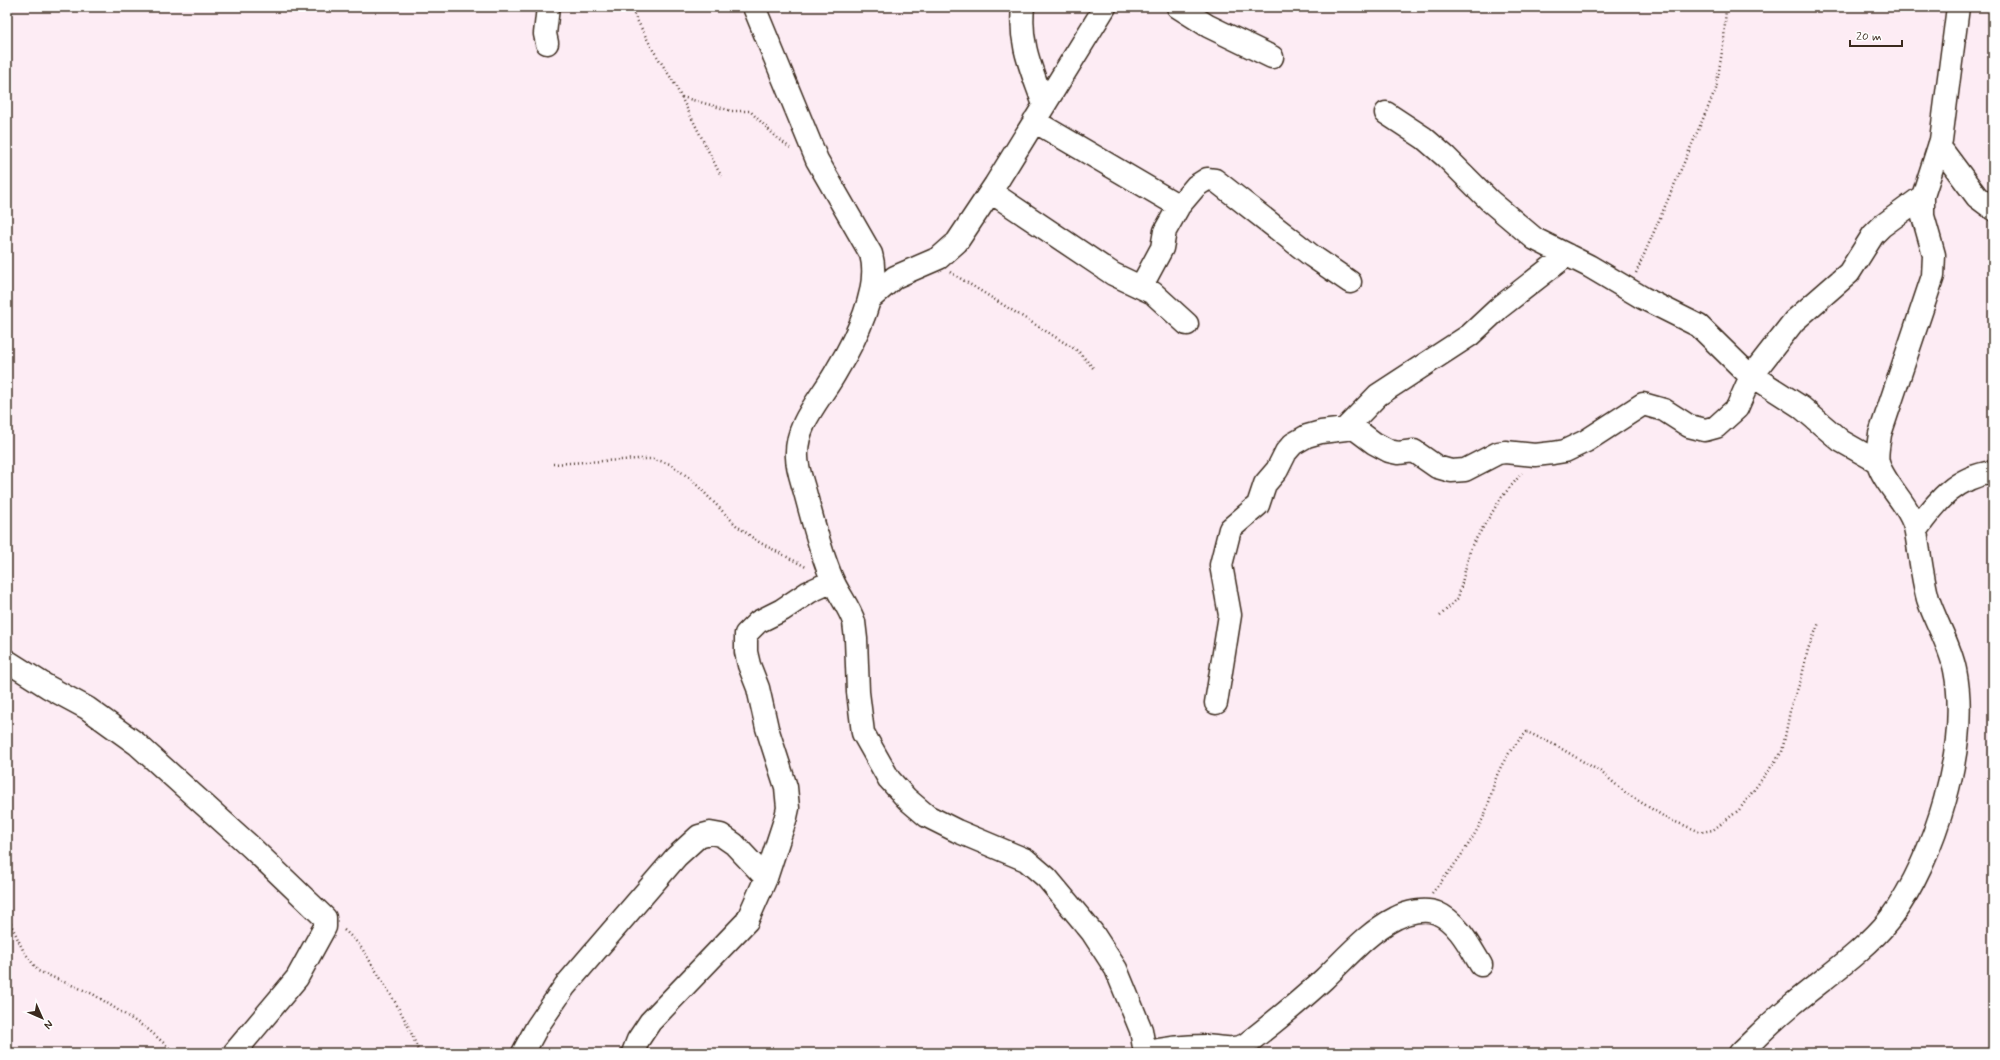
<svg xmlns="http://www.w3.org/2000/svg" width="2000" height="1060" viewBox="0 0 2000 1060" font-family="Mynerve,sans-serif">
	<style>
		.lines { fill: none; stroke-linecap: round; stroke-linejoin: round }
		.minor-casing { stroke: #3b2a1e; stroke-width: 25 }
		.path { stroke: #3b2a1e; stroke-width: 2.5; stroke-dasharray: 1 3; stroke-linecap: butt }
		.minor { stroke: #fff; stroke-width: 22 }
	</style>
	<rect width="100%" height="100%" fill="#fdecf4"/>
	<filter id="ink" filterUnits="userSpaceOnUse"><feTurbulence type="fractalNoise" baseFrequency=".025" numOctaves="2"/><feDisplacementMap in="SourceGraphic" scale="8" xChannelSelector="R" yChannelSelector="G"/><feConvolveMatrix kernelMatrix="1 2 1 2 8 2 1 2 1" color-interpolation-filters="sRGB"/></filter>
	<g filter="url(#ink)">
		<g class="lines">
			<g class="minor-casing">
				<path id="minor" d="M754,7L817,160L871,254C881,289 855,340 837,370C822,398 795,423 797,457C797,468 802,481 805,492C813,521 820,551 832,579C838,594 849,606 854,622L856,639L858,692L863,733L889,779L907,799L927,816L957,831L1026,860L1047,878L1092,932L1116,969L1141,1030L1145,1053
					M1023,7C1019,45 1032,70 1044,105
					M1178,7L1208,26L1272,57
					M547,43L545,34L548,7
					M1386,113L1424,138L1446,157L1490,201L1535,239L1589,266L1643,298L1699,326L1745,371L1801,407L1841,441L1878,462
					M1034,121L1179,206
					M1939,146L1977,197L1993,209
					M991,192L1113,274L1153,293L1187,324
					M1141,287L1162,248L1165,231L1179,206L1196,186L1207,179L1215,180L1312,256L1350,282
					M871,298L895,277L939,258L957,242L995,185L1105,7
					M1346,428L1378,395L1470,335L1499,308L1567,255
					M1916,530C1937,501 1956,477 1993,472
					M7,661L48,687L87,708L137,744L251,847L325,918V927L297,978L234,1053
					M1216,703L1230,615L1221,565L1230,529L1258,505L1265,484L1277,470L1286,452L1293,444L1307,436L1321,432L1354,428L1374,443L1389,451L1398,453L1414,451L1437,467L1451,471L1465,470L1498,453L1505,452L1535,455L1553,453L1565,451L1586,441L1643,404L1664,410L1689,426L1705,430L1716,427L1737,408L1751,376L1794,321L1849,273L1873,235L1882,226L1923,196
					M523,1053L537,1027L565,986L676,857L699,836L710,833L721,835L734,844L766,878
					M633,1053L638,1040L650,1022L747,921L766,878L786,817L788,808L786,787L767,728L758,688L749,665L746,652V634L758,622L782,610L809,592L833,581
					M1144,1053C1165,1048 1185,1046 1206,1046C1219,1047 1232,1051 1245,1045C1272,1024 1299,1002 1324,979C1346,958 1368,932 1396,918C1407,912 1425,908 1437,913C1458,922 1470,947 1481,965
					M1740,1053C1757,1037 1774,1019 1793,1004C1823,979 1866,950 1890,919C1935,858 1970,745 1955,670C1950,645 1936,623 1928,599C1922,577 1920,555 1916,532C1912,507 1885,486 1878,463C1876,454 1879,443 1880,434L1933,276L1934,255L1923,216V196L1941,140L1958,7"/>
			</g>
			<path class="path" d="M630,7L653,50L673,81L721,176
				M682,97L732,111H750L775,136L790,148
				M950,272L1078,351L1095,370
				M1636,273L1716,89L1724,39L1726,7
				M553,464L637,459H654L670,464L691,479L736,525L757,541L806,567
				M1440,616L1458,598L1471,547L1501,498L1522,473
				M1432,893C1450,871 1469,847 1481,822C1488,810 1490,797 1494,784C1499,766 1513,745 1527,732L1555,745L1601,772L1626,793L1668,819L1701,832L1713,830L1739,810L1782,752L1791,706L1801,680L1808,649L1819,623
				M7,916L23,950L38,971L93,994L149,1030L175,1053
				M344,930C363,946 365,954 378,974C395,1002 408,1021 419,1053"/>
			<use href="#minor" class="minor"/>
		</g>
	</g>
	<rect width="2000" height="1060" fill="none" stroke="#fff" stroke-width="24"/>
	<rect x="12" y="12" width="1976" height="1036" fill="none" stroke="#3b2a1e" stroke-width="1.5" filter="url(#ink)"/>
	<g transform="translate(42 1018) rotate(135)" stroke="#ffffff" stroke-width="3" paint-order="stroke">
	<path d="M0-3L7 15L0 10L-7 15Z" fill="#3b2a1e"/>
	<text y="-6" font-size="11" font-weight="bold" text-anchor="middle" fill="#3b2a1e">N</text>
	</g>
	<path d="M1850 40v6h52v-6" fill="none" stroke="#3b2a1e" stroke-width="2"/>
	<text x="1856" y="40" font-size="12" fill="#3b2a1e" stroke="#ffffff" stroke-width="3" paint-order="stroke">20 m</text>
</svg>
